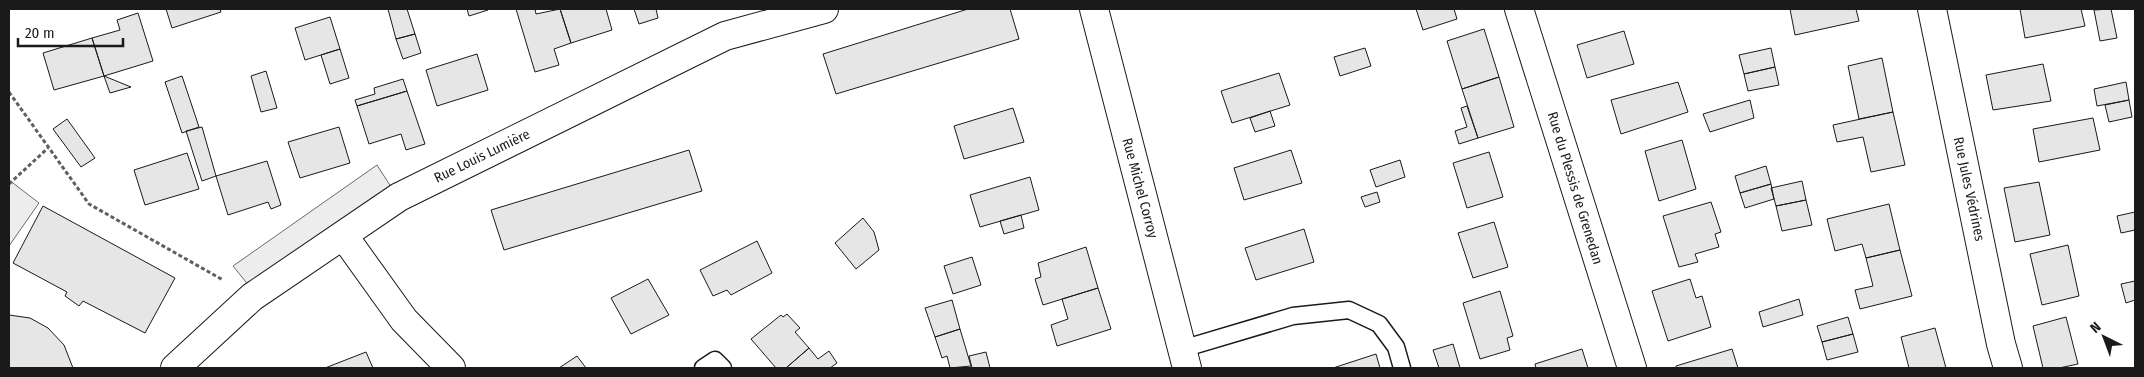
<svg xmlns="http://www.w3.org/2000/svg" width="2144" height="377" viewBox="0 0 2144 377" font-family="'Fira Sans Condensed',sans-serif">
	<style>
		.built { fill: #ededed; stroke: #6a6a6a }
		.building { fill: #e6e6e6; stroke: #1a1a1a }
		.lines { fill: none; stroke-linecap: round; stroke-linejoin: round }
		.service-casing { stroke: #1a1a1a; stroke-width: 19 }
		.minor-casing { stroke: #1a1a1a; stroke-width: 30 }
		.path { stroke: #5f5f5f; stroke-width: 3; stroke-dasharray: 4 2.5; stroke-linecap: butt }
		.service { stroke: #fff; stroke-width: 16 }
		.minor { stroke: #fff; stroke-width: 28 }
		.labels { text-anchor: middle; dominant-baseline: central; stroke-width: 4; stroke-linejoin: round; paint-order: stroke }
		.street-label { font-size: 14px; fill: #1a1a1a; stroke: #fff }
	</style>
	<rect width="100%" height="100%" fill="#fff"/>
	<path class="built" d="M377,165L393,190L250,287L233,266Z
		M9,180L39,203L9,246Z"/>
	<path class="building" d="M166,9H220L221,12L172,28Z
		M388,9H407L415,34L396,39Z
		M467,9H488V10L469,16Z
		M516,9H535L536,14L560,9L571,43L554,49L559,65L535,72Z
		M560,9H606L612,30L571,43Z
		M634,9H656L658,18L639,24Z
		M968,9H1010L1019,39L836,94L823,54Z
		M1416,9H1454L1457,19L1423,30Z
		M1790,9H1856L1859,21L1795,35Z
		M2020,9H2081L2085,26L2025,38Z
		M2111,9L2117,38L2100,41L2094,10Z
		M138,13L153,61L104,76L92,38L120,30L117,20Z
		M330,17L340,49L305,60L295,28Z
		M1484,29L1499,77L1462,89L1447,41Z
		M1624,31L1634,64L1587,78L1577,45Z
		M415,34L421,53L403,59L396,39Z
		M92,38L104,76L54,90L43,53Z
		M1365,48L1371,66L1340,76L1334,57Z
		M1771,48L1775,67L1744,74L1739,55Z
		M340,49L349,78L330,84L321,55Z
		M477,54L488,90L437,106L426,70Z
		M1882,58L1893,112L1859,119L1848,66Z
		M2043,64L2051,101L1993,110L1986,75Z
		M1775,67L1779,85L1748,91L1744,74Z
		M266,71L277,108L261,112L251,76Z
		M1279,73L1290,105L1232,123L1221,91Z
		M104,76L131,87L110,93Z
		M182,76L199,127L182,133L165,82Z
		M1499,77L1514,127L1478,138L1462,89Z
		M403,79L407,91L357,106L355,100L375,94L374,88Z
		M1678,82L1688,112L1621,134L1611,100Z
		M2126,82L2129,100L2097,106L2094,89Z
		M407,91L425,144L406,150L401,134L369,144L357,106Z
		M1750,100L1754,118L1710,132L1703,114Z
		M2129,100L2132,117L2109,122L2105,105Z
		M1467,106L1478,138L1459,144L1455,131L1467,127L1461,108Z
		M1013,108L1024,142L964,159L954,126Z
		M1270,111L1275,126L1255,132L1250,118Z
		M1893,112L1905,165L1871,172L1863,137L1837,142L1833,125Z
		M2093,118L2100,150L2039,162L2033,129Z
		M67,119L95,158L81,167L53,129Z
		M202,127L216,176L202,181L186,131Z
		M339,127L350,163L300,178L288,142Z
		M1682,140L1696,189L1659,201L1645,151Z
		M689,150L702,191L504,250L491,210Z
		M1291,150L1302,183L1244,200L1234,168Z
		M1489,152L1503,197L1467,208L1453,163Z
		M187,153L199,189L145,205L134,170Z
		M1400,160L1405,177L1376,187L1370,170Z
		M267,161L281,205L271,209L268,202L228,215L216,176Z
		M1766,166L1771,184L1740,193L1735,176Z
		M1030,177L1039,210L980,227L970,195Z
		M1802,181L1806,200L1776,206L1771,188Z
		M2039,182L2050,235L2015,242L2004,188Z
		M1771,184L1774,199L1745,208L1740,193Z
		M1377,192L1380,202L1365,207L1361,197Z
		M1806,200L1812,225L1782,231L1776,206Z
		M1711,202L1721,232L1715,234L1719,247L1695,254L1698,262L1679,267L1663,216Z
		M1889,204L1900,250L1866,258L1862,244L1835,251L1827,219Z
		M43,206L175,278L145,333L83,301L79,306L65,296L67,292L13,263Z
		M2135,212V230L2121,233L2117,216Z
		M1021,215L1024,228L1004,234L1000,221Z
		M863,218L874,232L879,250L856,269L835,243Z
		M1494,222L1508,267L1473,278L1458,233Z
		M1304,229L1314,262L1256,280L1245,248Z
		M757,241L772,273L731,295L727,290L713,296L700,270Z
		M2068,245L2079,296L2042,305L2030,254Z
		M1086,247L1098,288L1043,305L1035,279L1041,277L1038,263Z
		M1900,250L1912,296L1860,309L1855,290L1873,286L1866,258Z
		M972,257L981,285L953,294L944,266Z
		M648,279L669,315L631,334L611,298Z
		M1690,279L1696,298L1702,296L1711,327L1668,341L1652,291Z
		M2135,281V300L2126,303L2121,284Z
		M1098,288L1111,329L1057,346L1051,325L1068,319L1062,299Z
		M1500,291L1513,336L1507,338L1510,350L1480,359L1463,303Z
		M1799,299L1803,315L1763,327L1759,312Z
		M952,300L960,329L935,337L925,308Z
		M787,314L800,328L795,332L809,348L786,368H776L751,339L781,315L783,317Z
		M9,315L30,318L48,328L64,345L73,368H9Z
		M1848,317L1853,334L1822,342L1817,326Z
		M2066,317L2078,364L2059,368H2043L2033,326Z
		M1935,328L1946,368H1909L1901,337Z
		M960,329L971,366L950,368L947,356L942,358L935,337Z
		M1853,334L1858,352L1827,360L1822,342Z
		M1453,344L1460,368H1439L1433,350Z
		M809,348L818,359L829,351L837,363L830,368H786Z
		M1582,349L1588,368H1536L1535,364Z
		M1732,349L1738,368H1676V366Z
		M366,352L373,368H325Z
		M986,352L990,368H972L969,356Z
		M1376,354L1380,368H1333Z
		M577,356L586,368H559Z"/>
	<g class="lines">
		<g class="service-casing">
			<path id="service" d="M1182,349L1293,316L1349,310L1379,324L1396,347L1402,368
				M703,368L715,360L723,368"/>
		</g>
		<g class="minor-casing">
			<path id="minor" d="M1094,9L1187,368
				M1519,9L1632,368
				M1932,9L2001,344L2008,368
				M343,235L404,320L451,368
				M175,368L252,297L399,197L725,36L824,9"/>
		</g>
		<path class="path" d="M9,92L89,204L223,280
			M9,184L48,148"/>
		<use href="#service" class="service"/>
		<use href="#minor" class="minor"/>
	</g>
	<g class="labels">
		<g class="street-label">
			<text transform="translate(482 156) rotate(-26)">Rue Louis Lumière</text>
			<text transform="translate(1140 188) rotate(75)">Rue Michel Corroy</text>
			<text transform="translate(1575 188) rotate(73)">Rue du Plessis de Grenedan</text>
			<text transform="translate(1969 189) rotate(78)">Rue Jules Védrines</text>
		</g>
	</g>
	<rect width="2144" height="377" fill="none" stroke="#1a1a1a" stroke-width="20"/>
	<g transform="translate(2104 337) rotate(318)" stroke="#ffffff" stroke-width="4" paint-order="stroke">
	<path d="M0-4L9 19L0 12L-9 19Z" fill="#1a1a1a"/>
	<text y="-8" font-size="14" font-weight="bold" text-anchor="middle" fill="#1a1a1a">N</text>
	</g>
	<path d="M18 38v8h105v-8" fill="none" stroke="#1a1a1a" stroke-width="2.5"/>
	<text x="25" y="38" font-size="15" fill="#1a1a1a" stroke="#ffffff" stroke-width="4" paint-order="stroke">20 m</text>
</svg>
